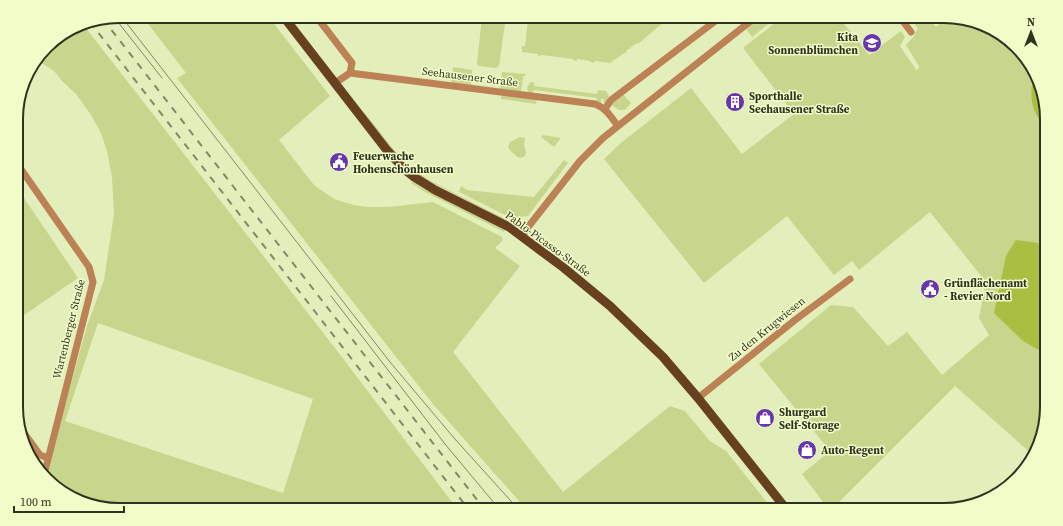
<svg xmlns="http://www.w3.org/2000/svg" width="1063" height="526" viewBox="0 0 1063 526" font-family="'Source Serif 4',serif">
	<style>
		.green { fill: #c7d68c; fill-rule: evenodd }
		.forest { fill: #aabe42 }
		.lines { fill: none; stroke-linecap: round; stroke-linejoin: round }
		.minor { stroke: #bc8255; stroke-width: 7 }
		.major { stroke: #674020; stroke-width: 9 }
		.tram { stroke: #818966; stroke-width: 1 }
		.rail { stroke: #818966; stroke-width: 2; stroke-dasharray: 7 7; stroke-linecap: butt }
		.labels { text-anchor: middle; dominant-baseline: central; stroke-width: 3; stroke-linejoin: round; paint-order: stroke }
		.poi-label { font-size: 11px; font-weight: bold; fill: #2e321e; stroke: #f1fcc8; text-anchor: start }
		.street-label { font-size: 11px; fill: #2e321e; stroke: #f1fcc8 }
		.rim { fill: none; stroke: #2e321e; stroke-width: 2 }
	</style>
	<rect width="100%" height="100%" fill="#e3efbb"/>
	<path class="green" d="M142,16H268L330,96L279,140L314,185L334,199L354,205L368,207H389L433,202L502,237L503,240L495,248L520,266L453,352L563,492L670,406L685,411L710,441L726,451L773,510H527L433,404L177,78L186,73Z
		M482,16H506L499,66L496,68L479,66L477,64Z
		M516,16H671L638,44L637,43L626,51L627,52L623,54L610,63L595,61L594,63L590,62V61L577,59V61L573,60V59L542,55L538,56V54L522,52V46H525L528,20L515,18Z
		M764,16H776L777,17L752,37L746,29Z
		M784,16H838L869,55L901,31L905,37L900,46L917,71L919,66L906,45C908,42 911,40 914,36C916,34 915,31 918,29L909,16H927L936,27L948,17L989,27L1030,62L1046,106L1047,407L1036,452L1034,456L955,386L831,510H829L802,474L830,451L759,364L831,305L853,307L888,346L907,332L942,375L989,335L979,318L986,282L930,212L859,270L852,261L834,275L787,216L704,283L604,159L622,142L691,88L742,154L794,114L743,48Z
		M82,23L335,348L458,510H119L74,499L47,478L64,408L87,326L104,280L114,214L112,177L107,151L101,133L91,115L76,94L63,82L54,71L37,60L51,42ZM98,323L313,399L283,493L65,421Z
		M453,67L472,70L471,86L451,83Z
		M502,72L526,74L525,76H523L521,92L500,89Z
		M531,82H534V86L597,94L598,90L606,91L609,96L606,102L603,103L604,99H601V103L596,102L597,98L534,90L533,93H529C526,89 527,86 531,82Z
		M623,94L631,103L625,110H619L613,106L612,102Z
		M501,95L537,99L536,104L501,99Z
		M364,113H365L398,155L408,165L429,180L509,221L508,222L421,177L397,156Z
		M543,135L561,138L554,147L541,137Z
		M520,137L525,138L524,145L526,153L525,156C520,159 518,158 514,154C511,151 510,151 508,147L510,142Z
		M564,160L568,163L528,216L511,218L459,192L461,186L467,190L534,197Z
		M412,181L422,188L505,230L504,232L425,192L411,183Z
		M16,186L78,278L17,320Z"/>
	<path class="forest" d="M1034,75L1046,106V126C1030,113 1029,94 1034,75Z
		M1016,240L1038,243L1046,274L1044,295L1047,296V355L1023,341L994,313L1006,256Z"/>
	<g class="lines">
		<path class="minor" d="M316,16L352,63L350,73
			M899,16L911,32
			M335,83L350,73L595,104C606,108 611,117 617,125
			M605,109L611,100L722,16
			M16,162L89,267L93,282L44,475
			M521,236L580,161L603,138L757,16
			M698,398L795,320L850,279
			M19,426L40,455L48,458"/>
		<path class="major" d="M283,16L386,149L404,169L414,177L435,190L509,227L564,268L610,306L663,357L698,398L787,510"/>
		<path class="tram" d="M121,16L390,362L454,438L519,510
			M114,17L162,78
			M331,296L445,444L500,510"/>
		<path class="rail" d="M103,19L485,510
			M90,22L469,510"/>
	</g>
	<defs>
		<g id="school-disc" transform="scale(1)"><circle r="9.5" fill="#6735ac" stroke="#f1fcc8"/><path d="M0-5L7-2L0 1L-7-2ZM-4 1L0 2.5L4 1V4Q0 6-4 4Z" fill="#fff"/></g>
		<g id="building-disc" transform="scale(1)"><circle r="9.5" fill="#6735ac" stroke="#f1fcc8"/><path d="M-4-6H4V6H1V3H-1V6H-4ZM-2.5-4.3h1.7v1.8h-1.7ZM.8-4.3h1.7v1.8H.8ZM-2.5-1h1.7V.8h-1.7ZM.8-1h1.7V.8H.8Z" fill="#fff"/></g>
		<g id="civic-disc" transform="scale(1)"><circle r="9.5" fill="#6735ac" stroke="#f1fcc8"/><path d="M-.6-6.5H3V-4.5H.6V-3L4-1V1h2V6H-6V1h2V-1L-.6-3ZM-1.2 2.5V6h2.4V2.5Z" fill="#fff"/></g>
		<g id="shop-disc" transform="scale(1)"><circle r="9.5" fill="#6735ac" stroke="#f1fcc8"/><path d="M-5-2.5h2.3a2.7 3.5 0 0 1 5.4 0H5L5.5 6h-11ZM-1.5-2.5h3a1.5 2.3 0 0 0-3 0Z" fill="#fff"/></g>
	</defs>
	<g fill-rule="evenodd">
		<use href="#school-disc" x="872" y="43"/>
		<use href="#building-disc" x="735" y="102"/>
		<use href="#civic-disc" x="339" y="162"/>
		<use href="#civic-disc" x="930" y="289"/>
		<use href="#shop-disc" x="765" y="418"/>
		<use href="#shop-disc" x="807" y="450"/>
	</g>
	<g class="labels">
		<g class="poi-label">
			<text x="858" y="37" text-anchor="end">Kita<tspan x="858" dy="13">Sonnenblümchen</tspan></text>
			<text x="749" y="96">Sporthalle<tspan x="749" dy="13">Seehausener Straße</tspan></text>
			<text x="353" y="156">Feuerwache<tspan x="353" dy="13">Hohenschönhausen</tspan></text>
			<text x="944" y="283">Grünflächenamt<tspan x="944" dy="13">- Revier Nord</tspan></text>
			<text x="779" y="412">Shurgard<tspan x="779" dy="13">Self-Storage</tspan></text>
			<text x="821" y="450">Auto-Regent</text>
		</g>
		<g class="street-label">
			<text transform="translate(470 77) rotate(7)">Seehausener Straße</text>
			<text transform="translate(548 244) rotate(36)">Pablo-Picasso-Straße</text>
			<text transform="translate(69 329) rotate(-76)">Wartenberger Straße</text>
			<text transform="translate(767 329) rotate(-39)">Zu den Krugwiesen</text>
		</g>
	</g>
	<path d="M0 0H1063V526H0ZM119 23H944A96 96 0 0 1 1040 119V407A96 96 0 0 1 944 503H119A96 96 0 0 1 23 407V119A96 96 0 0 1 119 23Z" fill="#f1fcc8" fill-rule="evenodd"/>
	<path class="rim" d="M119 23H944A96 96 0 0 1 1040 119V407A96 96 0 0 1 944 503H119A96 96 0 0 1 23 407V119A96 96 0 0 1 119 23Z"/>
	<g transform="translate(1031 32)" stroke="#f1fcc8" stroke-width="3" paint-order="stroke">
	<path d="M0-3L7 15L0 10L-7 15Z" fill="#2e321e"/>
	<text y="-6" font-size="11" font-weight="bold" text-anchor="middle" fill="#2e321e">N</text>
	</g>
	<path d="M14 506v6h110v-6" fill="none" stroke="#2e321e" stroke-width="2"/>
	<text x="20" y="506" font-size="12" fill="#2e321e" stroke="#f1fcc8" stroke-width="3" paint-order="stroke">100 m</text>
</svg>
